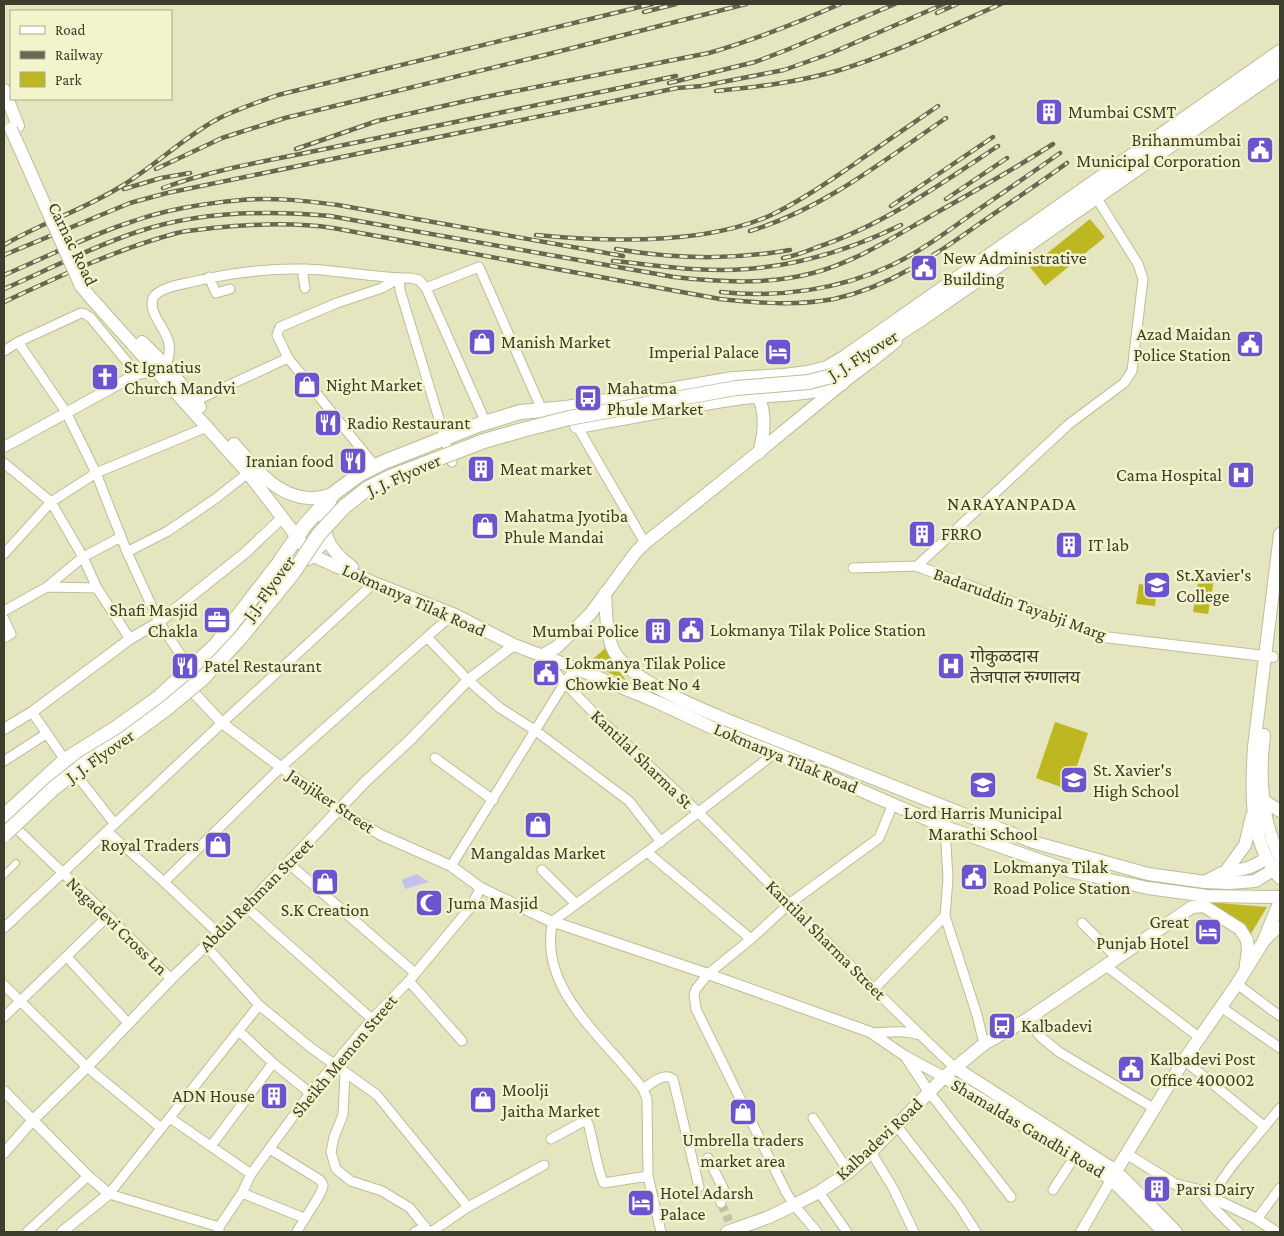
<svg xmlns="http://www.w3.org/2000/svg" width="1284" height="1236" viewBox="0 0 1284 1236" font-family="'Crimson Pro','Noto Sans Devanagari',serif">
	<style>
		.green { fill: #bdb822 }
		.water { fill: #c3c1ef }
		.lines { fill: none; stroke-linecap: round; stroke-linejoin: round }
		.minor-tunnel { stroke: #c3c3a2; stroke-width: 9; stroke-dasharray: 9 4.5; stroke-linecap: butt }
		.pedestrian-casing { stroke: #bdbd97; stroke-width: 8 }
		.minor-casing { stroke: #bdbd97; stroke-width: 11 }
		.tertiary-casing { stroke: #bdbd97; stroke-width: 12 }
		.secondary-casing { stroke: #bdbd97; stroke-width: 14 }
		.primary-casing { stroke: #bdbd97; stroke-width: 16 }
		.pedestrian { stroke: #fff; stroke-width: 6 }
		.minor { stroke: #fff; stroke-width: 9 }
		.tertiary { stroke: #fff; stroke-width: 10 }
		.secondary { stroke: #fff; stroke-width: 12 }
		.primary { stroke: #fff; stroke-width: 14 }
		.rail-casing { stroke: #676752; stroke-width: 4.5 }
		.rail { stroke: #f3f3cc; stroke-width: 2.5; stroke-dasharray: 8; stroke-linecap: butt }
		.secondary-bridge-casing { stroke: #bdbd97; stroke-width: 14; stroke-linecap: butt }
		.primary-bridge-casing { stroke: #bdbd97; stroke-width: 16; stroke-linecap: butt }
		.secondary-bridge { stroke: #fff; stroke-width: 12 }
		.primary-bridge { stroke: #fff; stroke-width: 14 }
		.labels { text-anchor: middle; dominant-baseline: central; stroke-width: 5; stroke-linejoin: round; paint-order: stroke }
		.poi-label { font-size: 18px; fill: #3d3d2d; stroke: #f3f3cc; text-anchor: start }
		.street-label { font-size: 18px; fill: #3d3d2d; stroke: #f3f3cc }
		.neighbourhood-label { font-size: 19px; letter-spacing: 1px; fill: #3d3d2d; stroke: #f3f3cc }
	</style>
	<rect width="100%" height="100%" fill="#e5e5bf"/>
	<path class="green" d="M1090,219L1105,237L1045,286L1030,267Z
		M1199,577L1214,579L1208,614L1193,612Z
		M1139,584L1157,586L1155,606L1136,604Z
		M608,646L616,668L627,681L588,663Z
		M1055,722L1088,733L1069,790L1036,778Z
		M1207,902L1267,907L1249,937Z"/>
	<path class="water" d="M416,874L429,882L405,889L402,880Z"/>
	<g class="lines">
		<path class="minor-tunnel" d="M721,1203L729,1221"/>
		<g class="pedestrian-casing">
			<path id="pedestrian" d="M4,875L16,863"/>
		</g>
		<g class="minor-casing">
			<path id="minor" d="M305,269L303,276L305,288
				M209,277L216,293L230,289
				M399,278L400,290L452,462
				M426,288L479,267L542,410
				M18,342L66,412L96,473L127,552L159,622L190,669
				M4,351L18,342L81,313L85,314L91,318L137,374
				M166,366C169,357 171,349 168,340C164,327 148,312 153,298C157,289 177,285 187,283C225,274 264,268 304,269C339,270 375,278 410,278L419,280L426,288L486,423
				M195,401L288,358
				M577,426L645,543
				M4,463L51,502L83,557L97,588L130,639
				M375,466L288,358L277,335L280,327L337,303L382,288L399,278
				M127,552L168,531L215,499L248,473
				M4,554L51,502L96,473L207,427
				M853,568L917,566L1069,424L1124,383L1132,371L1143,279L1138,264L1096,197
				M47,587L83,557L121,537
				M4,611L47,587L97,588
				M4,619L11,634L4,638
				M427,637L468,680L500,708L536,731L629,801L661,842
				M541,656C589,713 646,761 699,813C785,898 867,985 954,1067
				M32,712L65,760
				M435,758L493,800
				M4,761L46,734
				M78,777L114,823
				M948,808L945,827L948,879L945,916L977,1015L984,1044
				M17,829L108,916L171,979
				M107,831L164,882L219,934
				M647,852L751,939
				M288,863L415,973
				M451,866L564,684L575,668
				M542,870L576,904
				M164,882L280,768L453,614
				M246,907L372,1019
				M1082,923L1117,958
				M4,928L222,723L374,583
				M206,946L259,1005L310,1047L377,1095L468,1207
				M67,957L128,1023
				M1106,966L1200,1038
				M409,981L462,1041
				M1237,984L1280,1016
				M4,985L87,1067L161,1128
				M874,989L945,916
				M1221,1007L1280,1048
				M4,1017L108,916
				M1026,1020L1042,1038L1059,1052L1155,1109
				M239,1031L273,1063L310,1093
				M874,1033C890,1032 905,1030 920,1035
				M1184,1060L1265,1127
				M345,1074L343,1115L334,1137L331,1152L336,1169L351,1181L382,1191L410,1208L429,1232
				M643,1089C652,1083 664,1072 673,1079L699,1187
				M929,1092L1011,1197
				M170,1118L251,1174
				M813,1118L849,1172
				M896,1125L960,1207L976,1232
				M551,1139L584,1121L587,1122L589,1126C592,1137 599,1177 604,1183L648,1176
				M211,1146L273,1063
				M270,1149L320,1180L323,1185C323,1194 302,1221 297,1232
				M871,1152L893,1188L914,1232
				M708,1158L724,1190L723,1193L720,1196L721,1203
				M1053,1190L1075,1156
				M819,1192L847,1232
				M242,1193L304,1218
				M1202,1194L1213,1207L1238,1232
				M1210,1197L1232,1166L1280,1108
				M1257,1219L1280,1188
				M219,1227L109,1194L259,1005
				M27,1232L88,1176
				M219,1232V1227L242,1193L251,1174L310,1093L372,1019L409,981L469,909L481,888
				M415,1232L425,1226
				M431,1232L468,1207L544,1165
				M661,1232L648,1176L647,1099L643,1089C607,1040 536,989 553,921L647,852L775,753
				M817,1232L794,1205L786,1192L696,1009L694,995L696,989L708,974L751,939L789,904L879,838L893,804"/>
		</g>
		<g class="tertiary-casing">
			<path id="tertiary" d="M4,447L137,374L157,371
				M917,566L1104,637L1273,657
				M190,669L195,694L222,723L338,810L381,835L451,866L481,888L548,920L708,974L870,1032L905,1056L944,1077
				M4,729L32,712L130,639L159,622L245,553L282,518
				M1265,941L1280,926
				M906,1057L929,1092
				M4,1091L88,1176L109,1194L62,1232
				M4,1153L33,1120L87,1067L171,979L246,907L365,782L411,739L468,680L514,645
				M1127,1154L1175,1184L1199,1190L1210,1197L1257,1219L1276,1232
				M1081,1232L1114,1175"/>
		</g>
		<g class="secondary-casing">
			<path id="secondary" d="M4,90L18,126
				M91,298L248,473L311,555L374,583L453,614L514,645L575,668L657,702L717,730L775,753L945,827L1073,872L1148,888L1207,896L1280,897
				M142,342L166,366L200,407
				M753,388C767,406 765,432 759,453
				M234,444C255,467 275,496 309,498C317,499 325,496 333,494
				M331,499C318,529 326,548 352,567
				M1280,534L1254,747C1251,791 1249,842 1280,878
				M605,593C606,611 606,630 612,647C624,678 696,707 727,720L1033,842L1148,874L1205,882L1230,883L1255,881L1280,866
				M541,656L557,647L591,613L636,552L645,543C711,491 775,439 840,385C858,370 878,357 896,341
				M1264,735C1259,775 1261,821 1280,857
				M1263,800L1280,811
				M1226,871C1243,871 1253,867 1267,858
				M1208,880L1226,871L1245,845L1252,816
				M954,1067L1116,1171L1176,1232
				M944,1077L1111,1179L1164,1232
				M1116,1171L1184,1060L1237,984L1263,942L1280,901
				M727,1232L769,1217L794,1205L819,1192L849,1172L871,1152L944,1077L984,1044L1026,1020L1192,907L1204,906L1240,929L1247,940L1248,950L1245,971"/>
		</g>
		<g class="primary-casing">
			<path id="primary" d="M835,375C864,359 890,338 918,321L1280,69
				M577,426C630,417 683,406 736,398C772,393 808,396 842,383
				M308,558L326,538
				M4,816L65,760L116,728L158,698L215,646L279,563L305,525L333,494L360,474L384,462L478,425L520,412L567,408L733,379L784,376L808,373L827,368L844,358L1280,52"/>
		</g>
		<use href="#pedestrian" class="pedestrian"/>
		<use href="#minor" class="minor"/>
		<use href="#tertiary" class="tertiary"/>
		<use href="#secondary" class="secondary"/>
		<use href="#primary" class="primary"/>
		<g class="rail-casing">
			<path id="rail" d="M644,12L676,4
				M937,13L957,4
				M669,83L755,62L789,49L895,4
				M716,91C758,87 799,82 840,70C895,53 948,27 1001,4
				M296,149L377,121L470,100L709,53C754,40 797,23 840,4
				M156,169L222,138L285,118L541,56L746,4
				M163,188C220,167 280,159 339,146C452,123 564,100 676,76
				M124,189L161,178L190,173
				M946,199L1007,158
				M891,206L993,137
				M750,231C823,209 883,161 946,118
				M536,235C608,242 702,245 769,216C799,202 826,183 853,165C881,145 909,126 938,106
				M4,245C41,223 83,210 120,187C153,167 181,140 214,121C234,110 256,103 278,95L652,4
				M616,249C673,259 733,260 790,250
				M4,255L130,203L167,193L677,88L702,86L784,70L829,54L944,4
				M783,258C794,256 805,252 815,248C882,226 941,184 998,146
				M613,261C657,265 703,273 747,269C800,265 852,249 901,225
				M4,275C47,257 89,235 134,221C168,209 207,203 242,200C274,197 306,201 338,205L623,256
				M4,289C48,270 91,247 137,232C200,211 266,210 330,216L674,277C720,282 768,285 813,273C855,262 892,238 929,217C971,193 1013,170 1053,144
				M721,292C778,298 839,290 892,265C919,252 944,234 969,216C1000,195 1030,174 1060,153
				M4,302C60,276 117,249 177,233C188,230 200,230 212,228C252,224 293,222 333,228L720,299C758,303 796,306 834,299C889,287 934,256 979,224C1008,204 1038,184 1067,163"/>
		</g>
		<use href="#rail" class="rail"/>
		<g class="secondary-bridge-casing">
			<path id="secondary-bridge" d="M11,129L81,286L91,298"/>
		</g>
		<g class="primary-bridge-casing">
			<path id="primary-bridge" d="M4,835L54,788L87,762L125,739L167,708L203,678L241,637L293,573L319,534L344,507L368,488L390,477L484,441L526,429L569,418L736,388L809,382L835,375"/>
		</g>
		<use href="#secondary-bridge" class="secondary-bridge"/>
		<use href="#primary-bridge" class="primary-bridge"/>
	</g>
	<defs>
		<g id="building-square" transform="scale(1.4375)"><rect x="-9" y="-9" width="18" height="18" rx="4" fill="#6b54ce" stroke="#f3f3cc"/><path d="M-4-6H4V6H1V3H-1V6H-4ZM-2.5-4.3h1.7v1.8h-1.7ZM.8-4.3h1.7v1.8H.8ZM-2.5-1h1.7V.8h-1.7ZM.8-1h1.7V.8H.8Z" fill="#fff"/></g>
		<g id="civic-square" transform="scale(1.4375)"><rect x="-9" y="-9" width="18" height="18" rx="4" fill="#6b54ce" stroke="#f3f3cc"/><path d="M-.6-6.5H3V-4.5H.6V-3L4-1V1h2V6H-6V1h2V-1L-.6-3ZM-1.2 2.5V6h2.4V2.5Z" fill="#fff"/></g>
		<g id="shop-square" transform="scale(1.4375)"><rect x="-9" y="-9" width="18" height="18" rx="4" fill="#6b54ce" stroke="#f3f3cc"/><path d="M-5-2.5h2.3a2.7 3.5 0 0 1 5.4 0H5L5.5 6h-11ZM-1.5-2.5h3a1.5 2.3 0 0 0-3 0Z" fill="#fff"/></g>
		<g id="hotel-square" transform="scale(1.4375)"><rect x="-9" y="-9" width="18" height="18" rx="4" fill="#6b54ce" stroke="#f3f3cc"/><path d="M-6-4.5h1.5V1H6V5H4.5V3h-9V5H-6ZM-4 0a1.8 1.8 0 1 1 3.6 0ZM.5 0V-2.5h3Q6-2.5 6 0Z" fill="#fff"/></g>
		<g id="church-square" transform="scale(1.4375)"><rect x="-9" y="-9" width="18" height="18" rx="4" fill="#6b54ce" stroke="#f3f3cc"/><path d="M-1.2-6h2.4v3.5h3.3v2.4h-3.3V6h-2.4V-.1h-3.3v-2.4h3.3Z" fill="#fff"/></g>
		<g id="bus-square" transform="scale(1.4375)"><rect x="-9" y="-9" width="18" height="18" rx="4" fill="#6b54ce" stroke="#f3f3cc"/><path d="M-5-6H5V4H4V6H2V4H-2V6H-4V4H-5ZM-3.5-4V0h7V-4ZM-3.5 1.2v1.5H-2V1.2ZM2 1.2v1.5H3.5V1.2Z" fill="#fff"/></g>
		<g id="restaurant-square" transform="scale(1.4375)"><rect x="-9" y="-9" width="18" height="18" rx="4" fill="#6b54ce" stroke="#f3f3cc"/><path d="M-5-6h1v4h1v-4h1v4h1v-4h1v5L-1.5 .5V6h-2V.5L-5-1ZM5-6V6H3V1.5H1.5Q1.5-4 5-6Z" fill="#fff"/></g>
		<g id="hospital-square" transform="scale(1.4375)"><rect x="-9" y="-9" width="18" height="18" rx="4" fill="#6b54ce" stroke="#f3f3cc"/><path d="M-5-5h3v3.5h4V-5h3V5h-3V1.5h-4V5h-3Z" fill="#fff"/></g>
		<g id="university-square" transform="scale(1.4375)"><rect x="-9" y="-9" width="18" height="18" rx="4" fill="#6b54ce" stroke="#f3f3cc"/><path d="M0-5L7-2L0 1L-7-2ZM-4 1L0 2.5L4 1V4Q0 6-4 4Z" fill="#fff"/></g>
		<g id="office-square" transform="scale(1.4375)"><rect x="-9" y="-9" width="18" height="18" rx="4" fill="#6b54ce" stroke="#f3f3cc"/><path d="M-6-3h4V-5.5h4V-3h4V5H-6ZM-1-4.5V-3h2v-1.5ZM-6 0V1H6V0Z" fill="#fff"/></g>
		<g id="school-square" transform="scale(1.4375)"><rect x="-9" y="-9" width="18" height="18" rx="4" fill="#6b54ce" stroke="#f3f3cc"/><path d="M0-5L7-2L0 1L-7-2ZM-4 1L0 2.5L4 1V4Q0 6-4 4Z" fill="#fff"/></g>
		<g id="mosque-square" transform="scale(1.4375)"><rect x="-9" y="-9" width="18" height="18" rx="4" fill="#6b54ce" stroke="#f3f3cc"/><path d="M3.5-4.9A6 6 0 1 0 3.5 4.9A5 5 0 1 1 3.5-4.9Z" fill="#fff"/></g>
	</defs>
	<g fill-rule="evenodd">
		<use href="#building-square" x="1049" y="112"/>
		<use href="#civic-square" x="1260" y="150"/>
		<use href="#civic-square" x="924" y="268"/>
		<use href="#shop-square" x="482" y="342"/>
		<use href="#civic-square" x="1250" y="344"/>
		<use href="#hotel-square" x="778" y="352"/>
		<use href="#church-square" x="105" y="377"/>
		<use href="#shop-square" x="307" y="385"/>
		<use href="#bus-square" x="588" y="398"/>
		<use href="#restaurant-square" x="328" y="423"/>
		<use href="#restaurant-square" x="353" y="461"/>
		<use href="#building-square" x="481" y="469"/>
		<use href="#hospital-square" x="1241" y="475"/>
		<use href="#shop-square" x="485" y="526"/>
		<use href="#building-square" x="922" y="534"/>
		<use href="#building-square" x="1069" y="545"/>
		<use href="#university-square" x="1157" y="585"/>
		<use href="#office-square" x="217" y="620"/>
		<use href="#civic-square" x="691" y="630"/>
		<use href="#building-square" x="658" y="631"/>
		<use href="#restaurant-square" x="185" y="666"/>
		<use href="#hospital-square" x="951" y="666"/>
		<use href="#civic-square" x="546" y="673"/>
		<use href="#school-square" x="1074" y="780"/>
		<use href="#school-square" x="983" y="785"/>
		<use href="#shop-square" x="538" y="825"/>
		<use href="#shop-square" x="218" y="845"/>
		<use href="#civic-square" x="974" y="877"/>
		<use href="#shop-square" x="325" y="882"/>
		<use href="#mosque-square" x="429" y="903"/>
		<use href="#hotel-square" x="1208" y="932"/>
		<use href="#bus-square" x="1002" y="1026"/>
		<use href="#civic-square" x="1131" y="1069"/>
		<use href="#building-square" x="274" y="1096"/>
		<use href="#shop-square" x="483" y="1100"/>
		<use href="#shop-square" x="743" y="1112"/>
		<use href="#building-square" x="1157" y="1189"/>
		<use href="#hotel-square" x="641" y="1203"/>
	</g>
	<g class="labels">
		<g class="poi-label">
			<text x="1068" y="112">Mumbai CSMT</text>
			<text x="1241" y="140" text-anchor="end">Brihanmumbai<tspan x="1241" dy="21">Municipal Corporation</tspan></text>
			<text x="943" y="258">New Administrative<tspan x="943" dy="21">Building</tspan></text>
			<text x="1231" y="334" text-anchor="end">Azad Maidan<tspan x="1231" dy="21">Police Station</tspan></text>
			<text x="501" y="342">Manish Market</text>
			<text x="759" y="352" text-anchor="end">Imperial Palace</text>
			<text x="124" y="367">St Ignatius<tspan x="124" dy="21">Church Mandvi</tspan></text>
			<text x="326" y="385">Night Market</text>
			<text x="607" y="388">Mahatma<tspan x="607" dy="21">Phule Market</tspan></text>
			<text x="347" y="423">Radio Restaurant</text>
			<text x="334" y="461" text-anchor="end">Iranian food</text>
			<text x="500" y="469">Meat market</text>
			<text x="1222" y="475" text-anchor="end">Cama Hospital</text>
			<text x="504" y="516">Mahatma Jyotiba<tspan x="504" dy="21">Phule Mandai</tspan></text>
			<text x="941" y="534">FRRO</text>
			<text x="1088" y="545">IT lab</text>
			<text x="1176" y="575">St.Xavier's<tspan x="1176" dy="21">College</tspan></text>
			<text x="198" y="610" text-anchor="end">Shafi Masjid<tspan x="198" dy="21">Chakla</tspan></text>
			<text x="710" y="630">Lokmanya Tilak Police Station</text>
			<text x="639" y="631" text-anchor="end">Mumbai Police</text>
			<text x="970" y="656">गोकुळदास<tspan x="970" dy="21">तेजपाल रुग्णालय</tspan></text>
			<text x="565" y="663">Lokmanya Tilak Police<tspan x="565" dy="21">Chowkie Beat No 4</tspan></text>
			<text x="204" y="666">Patel Restaurant</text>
			<text x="1093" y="770">St. Xavier's<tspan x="1093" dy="21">High School</tspan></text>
			<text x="983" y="813" text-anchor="middle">Lord Harris Municipal<tspan x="983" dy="21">Marathi School</tspan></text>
			<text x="199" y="845" text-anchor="end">Royal Traders</text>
			<text x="538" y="853" text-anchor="middle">Mangaldas Market</text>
			<text x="993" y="867">Lokmanya Tilak<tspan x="993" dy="21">Road Police Station</tspan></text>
			<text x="448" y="903">Juma Masjid</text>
			<text x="325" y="910" text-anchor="middle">S.K Creation</text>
			<text x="1189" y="922" text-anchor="end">Great<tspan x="1189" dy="21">Punjab Hotel</tspan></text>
			<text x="1021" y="1026">Kalbadevi</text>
			<text x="1150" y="1059">Kalbadevi Post<tspan x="1150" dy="21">Office 400002</tspan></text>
			<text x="502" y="1090">Moolji<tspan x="502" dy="21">Jaitha Market</tspan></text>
			<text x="255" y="1096" text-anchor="end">ADN House</text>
			<text x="743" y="1140" text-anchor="middle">Umbrella traders<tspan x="743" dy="21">market area</tspan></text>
			<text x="1176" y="1189">Parsi Dairy</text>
			<text x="660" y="1193">Hotel Adarsh<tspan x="660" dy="21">Palace</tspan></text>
		</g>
		<g class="street-label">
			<text transform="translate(73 244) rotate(64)">Carnac Road</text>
			<text transform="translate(863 355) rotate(-32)">J. J. Flyover</text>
			<text transform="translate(404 475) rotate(-24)">J. J. Flyover</text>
			<text transform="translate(269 588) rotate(-54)">J.J. Flyover</text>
			<text transform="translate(414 600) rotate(24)">Lokmanya Tilak Road</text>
			<text transform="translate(1020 604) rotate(20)">Badaruddin Tayabji Marg</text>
			<text transform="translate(100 756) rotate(-35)">J. J. Flyover</text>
			<text transform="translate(786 758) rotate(23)">Lokmanya Tilak Road</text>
			<text transform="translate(642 759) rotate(44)">Kantilal Sharma St</text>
			<text transform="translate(331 801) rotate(34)">Janjiker Street</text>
			<text transform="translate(256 895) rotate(-45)">Abdul Rehman Street</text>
			<text transform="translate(117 926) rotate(44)">Nagadevi Cross Ln</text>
			<text transform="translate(826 940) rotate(45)">Kantilal Sharma Street</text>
			<text transform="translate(344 1056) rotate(-50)">Sheikh Memon Street</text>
			<text transform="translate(1028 1128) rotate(31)">Shamaldas Gandhi Road</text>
			<text transform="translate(879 1139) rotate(-43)">Kalbadevi Road</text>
		</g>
		<g class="neighbourhood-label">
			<text x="1012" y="503">NARAYANPADA</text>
		</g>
	</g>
	<rect width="1284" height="1236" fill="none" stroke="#3d3d2d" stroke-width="10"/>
	<rect x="10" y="10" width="162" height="90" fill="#f3f3cc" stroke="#aaaa8c"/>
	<rect x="20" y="26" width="25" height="8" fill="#ffffff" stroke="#aaaa8c"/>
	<text x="55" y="35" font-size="15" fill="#3d3d2d">Road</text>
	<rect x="20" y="51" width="25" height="8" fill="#676752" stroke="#aaaa8c"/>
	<text x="55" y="60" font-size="15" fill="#3d3d2d">Railway</text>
	<rect x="20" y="72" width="25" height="15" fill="#bdb822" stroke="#aaaa8c"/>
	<text x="55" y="85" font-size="15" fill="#3d3d2d">Park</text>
</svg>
